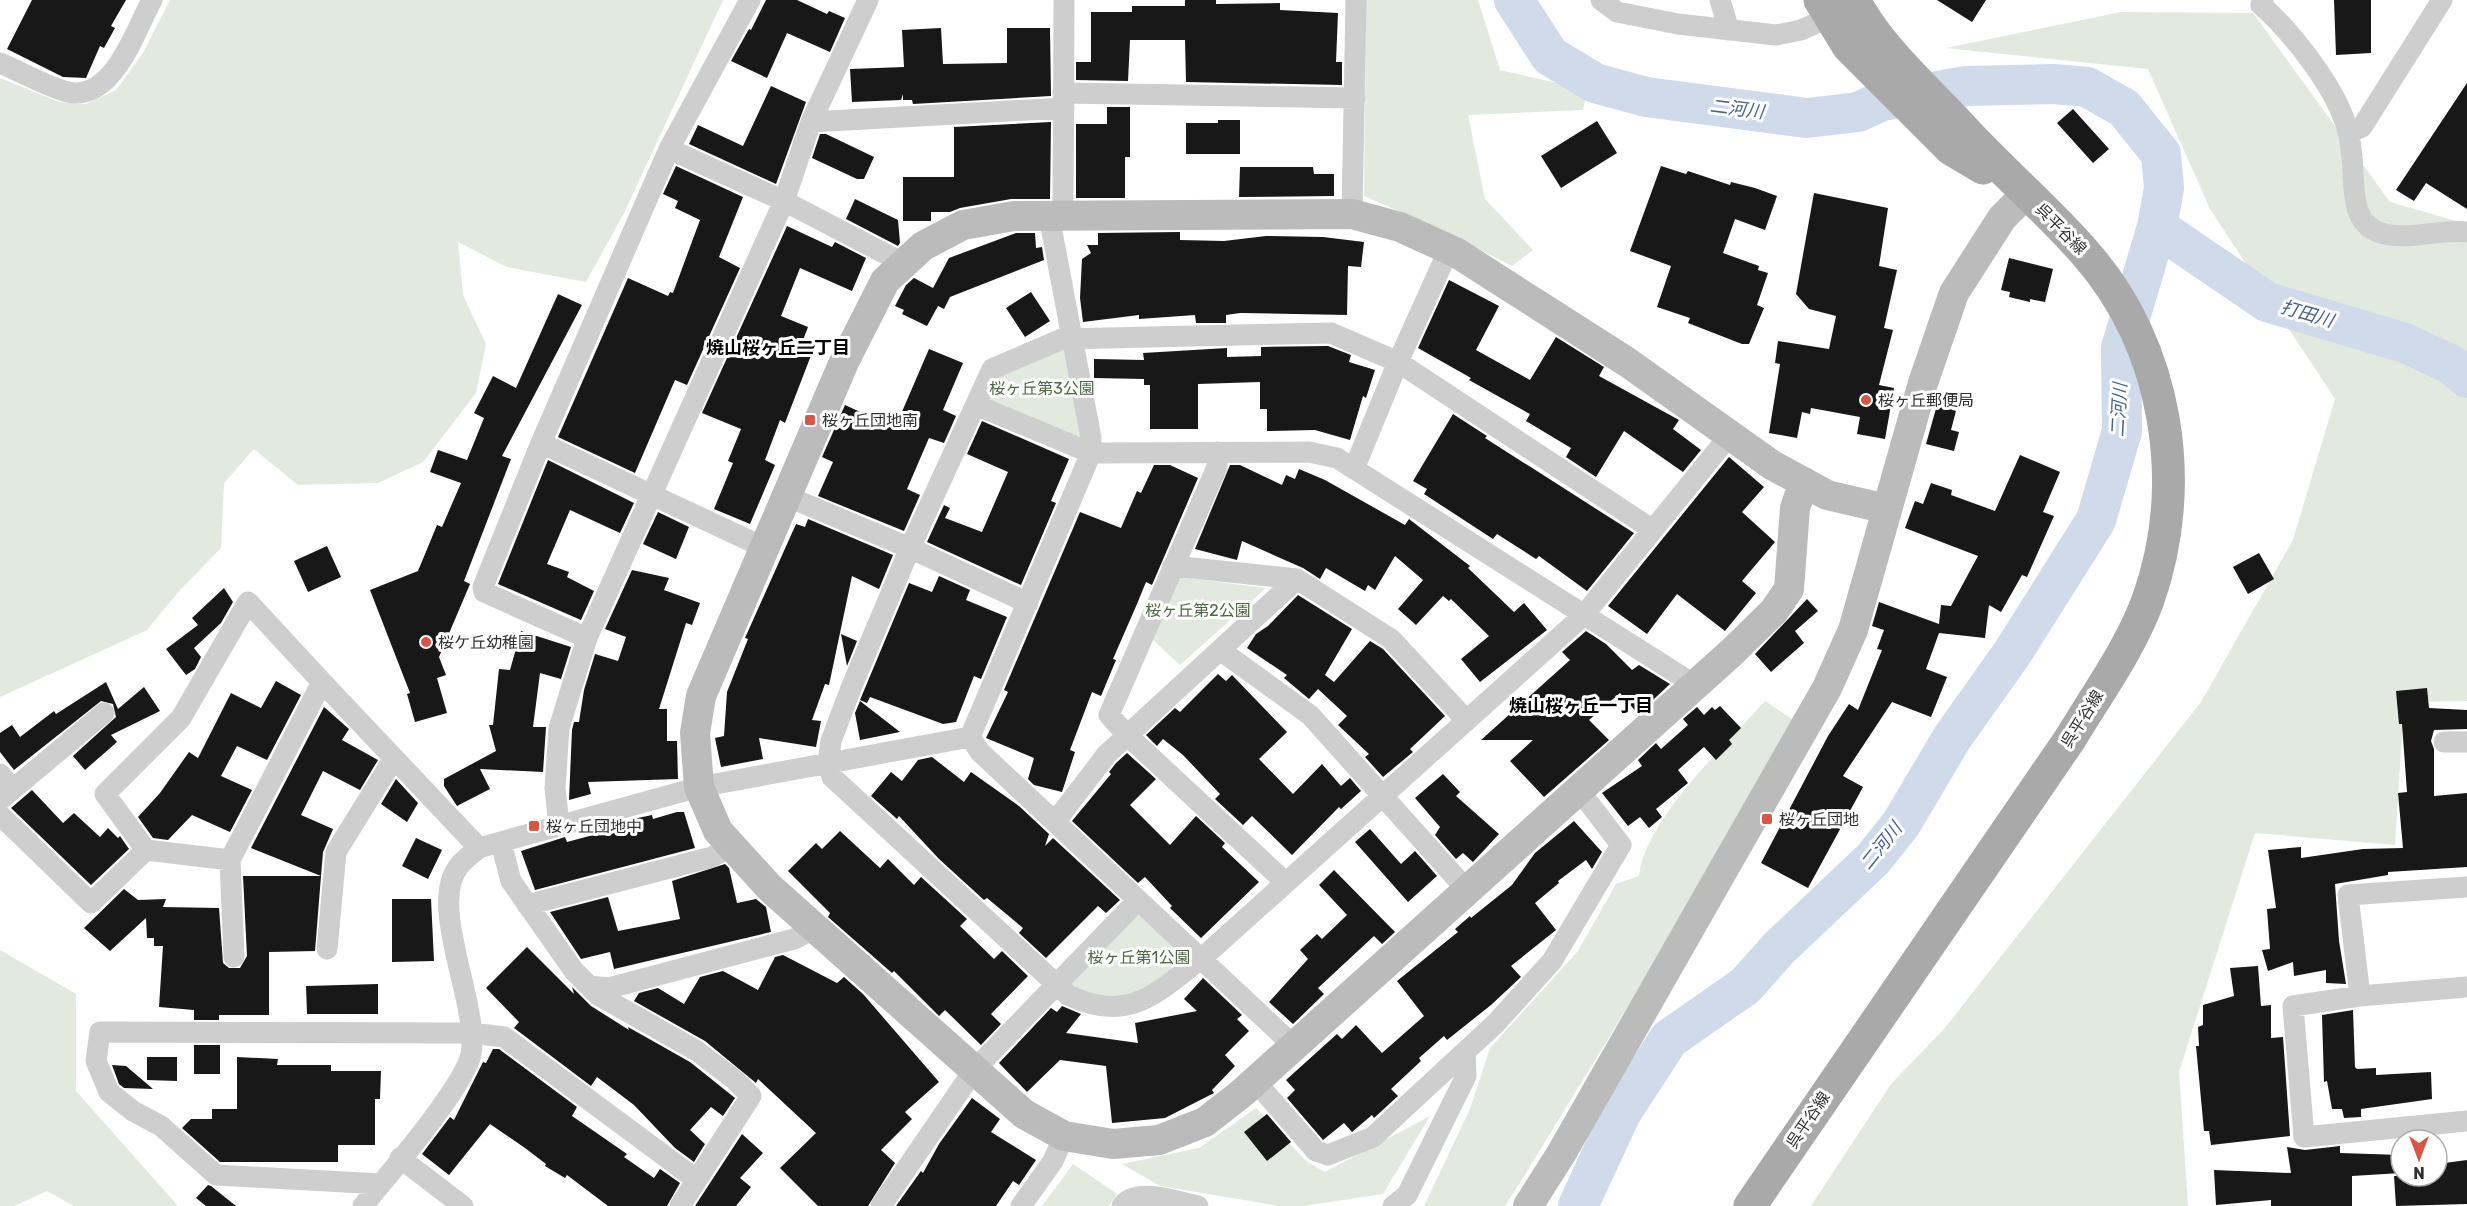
<svg xmlns="http://www.w3.org/2000/svg" width="2467" height="1206" viewBox="0 0 2467 1206" font-family="Rubik,'Noto Sans JP',sans-serif">
	<style>
		.green { fill: #e2e9de }
		.lines { fill: none; stroke-linecap: round; stroke-linejoin: round }
		.river { stroke: #cfdaea; stroke-width: 40 }
		.building { fill: #181818 }
		.street { stroke: #cecece; stroke-width: 21 }
		.secondary { stroke: #bbb; stroke-width: 30 }
		.primary { stroke: #a9a9a9; stroke-width: 33 }
		.poi-dot { fill: #d55846; stroke: #fff; stroke-width: 2 }
		.labels { text-anchor: middle; dominant-baseline: central; stroke-width: 6; stroke-linejoin: round; paint-order: stroke }
		.street-label { font-size: 16px; fill: #313131; stroke: #fff }
		.park-label { font-size: 16px; fill: #4d6942; stroke: #fff }
		.poi-label { font-size: 16px; fill: #313131; stroke: #fff; text-anchor: start }
		.water-label { font-size: 18px; font-style: italic; fill: #46638c; stroke: #fff }
		.neighbourhood-label { font-size: 18px; font-weight: bold; fill: #000; stroke: #fff }
	</style>
	<rect width="100%" height="100%" fill="#fff"/>
	<path class="green" d="M170,0H723L624,213L586,282L507,267L458,242L463,295L486,344L476,393L423,462L378,483L298,485L254,449L224,483L221,548L181,589L147,630L0,697V78L59,102L86,104L116,90L143,53Z
		M1366,0H1478L1500,70L1587,90L1583,110L1468,115L1485,199L1533,250L1512,266L1438,228L1364,196Z
		M2121,12L2253,13L2390,202L2467,224V701L2404,702L2395,845L2255,833L2179,1072L2188,1206H1811L1891,1084L1944,1029L2201,702L2293,540L2335,399L2210,209L2148,69L1946,48Z
		M1066,346L1083,441L988,399L996,373Z
		M1177,578H1188L1266,588L1180,665L1153,640Z
		M1765,701L1795,721L1630,1003L1518,1186L1505,1206H1424L1470,1109L1490,1048L1578,951L1616,884L1639,876C1645,819 1727,744 1765,701Z
		M1139,909L1189,960L1150,988L1107,1003L1067,985Z
		M0,950L76,994V1091L178,1206H74L47,1191L14,1206H0Z
		M1256,1108L1306,1161L1325,1172L1430,1116L1383,1194L1303,1206H1279L1160,1186L1122,1164L1199,1148Z
		M1073,1164L1117,1194L1109,1206H1042Z"/>
	<g class="lines">
		<path class="river" d="M1514,0L1550,56L1595,83L1646,97L1807,118L1858,112L1882,101L1966,86L2054,84L2087,87L2124,108L2161,154L2164,188L2157,227L2121,348L2122,431L2096,520L2013,652L1952,738L1901,824L1873,859L1779,948L1745,986L1669,1039L1621,1113L1578,1206
			M2157,227L2267,302L2405,343L2452,365L2467,378"/>
	</g>
	<path class="building" d="M32,0H126L111,26L115,28L104,48L100,46L86,78L63,77L7,49Z
		M766,0H797L827,14L829,11L845,18L830,52L787,33L767,78L731,61L749,29L751,30Z
		M1185,0H1216V4L1280,3V10L1338,13L1336,62H1342V85L1186,82L1185,40H1130L1128,81L1076,80V62H1091V12H1132V6H1185Z
		M1937,0H1986L1972,22Z
		M2334,0H2371V53L2336,55Z
		M941,28L943,64L1007,63V28H1050L1051,96L913,104L912,100H903V94L901,100L852,102L850,69L904,67L902,30Z
		M2467,83V209L2426,183L2414,201L2396,190Z
		M771,86L806,102L776,184L689,144L698,125L743,146Z
		M1107,107H1130V157H1125V198H1076V124H1107Z
		M2073,109L2109,149L2093,163L2057,123Z
		M1218,120H1240V154H1186V123H1218Z
		M1597,121L1617,153L1561,188L1541,156Z
		M1051,122L1050,199H1011L960,208L950,212H931V221H903V177H954V127Z
		M820,134H826L874,157L864,179H857L812,158Z
		M676,166L743,197L719,257L740,268L687,385L675,380L635,473L558,437L628,278L668,296L670,292L673,293L700,220L675,208L678,201L663,194Z
		M1661,166L1686,174L1688,171L1730,185L1731,182L1755,188L1777,196L1765,230L1735,219L1723,253L1759,266L1758,270L1768,273L1757,305L1764,308L1749,344H1742L1688,323L1690,318L1657,307L1671,266L1630,251Z
		M1240,167H1313L1314,174H1334V196L1239,197Z
		M1814,193L1888,208L1879,266L1897,270L1884,328L1893,330L1879,385L1894,388L1885,439L1857,434L1860,417L1811,408L1810,414L1802,412L1797,438L1769,433L1780,364L1775,363L1778,341L1829,349L1836,316L1809,309L1796,294Z
		M855,199L898,220L900,243L898,246L846,219Z
		M787,226L832,247L835,242L866,258L852,291L800,268L781,316L808,327L803,340L815,345L785,423L780,420L765,460L775,465L750,524L714,509L733,463L728,461L741,429L702,413Z
		M1180,232V240L1224,241L1266,236L1323,237L1364,242L1361,267L1348,266L1347,315L1240,313L1226,315V323H1196L1195,315L1139,319V315L1083,322L1080,298L1082,259L1091,253L1087,245H1098V233Z
		M1016,233H1035L1036,248L1042,247L1044,260L950,297L944,309L938,306L927,326L902,314L904,310L895,306L906,285L914,278L933,288L949,258Z
		M2009,258L2053,269L2045,302L2030,299V302L2009,297L2010,292L2001,290Z
		M1449,280L1499,306L1476,350L1530,380L1556,337L1604,367L1599,376L1679,420L1673,429L1701,450L1683,472L1624,431L1596,477L1566,457L1571,448L1526,421L1530,414L1469,380L1471,378L1418,348Z
		M1031,292L1050,321L1025,337L1006,308Z
		M558,294L582,305L502,456L511,459L464,581L470,584L439,657L446,675L437,678L447,713L415,722L407,694L410,693L370,590L418,571L437,525L442,527L461,483L430,472L438,450L467,460L484,418L474,413L493,376L516,388Z
		M1328,346L1351,355L1349,362L1375,370L1366,398L1363,396L1350,440L1315,430L1267,431V409H1260V382L1198,384V429H1150V385H1144V379L1094,378V359L1144,360L1143,353L1227,348V357L1261,356V347Z
		M929,349L963,363L943,410L956,416L944,443L929,438L907,489L920,495L904,531L818,496L833,462L822,457L845,405L895,428Z
		M1937,405L1956,411L1951,430L1959,432L1954,451L1926,444Z
		M1453,414L1487,436L1485,438L1634,533L1587,591L1539,556L1536,559L1497,534L1493,539L1424,494L1427,489L1413,481Z
		M982,421L1069,459L1051,501L1056,503L1021,585L927,542L944,505L950,508L945,518L982,532L1008,472L967,454Z
		M2020,455L2060,472L2043,512L2054,516L2027,577L2022,575L2001,612L1989,605L1985,638L1939,633L1926,669L1947,677L1931,717L1892,702L1843,776L1863,787L1808,888L1761,863L1828,736L1849,704L1858,710L1882,650L1877,649L1884,630L1872,626L1879,602L1939,624L1941,605L1951,606L1978,556L1905,528L1915,501L1923,504L1931,483L1952,490L1951,495L1995,511Z
		M1729,457L1764,487L1742,512L1775,542L1742,581L1756,593L1725,631L1677,594L1647,634L1608,606Z
		M548,460L634,503L620,533L570,510L547,564L569,572L567,577L594,591L581,620L498,584Z
		M1154,465H1170L1198,478L1152,585L1146,582L1137,604L1113,659L1116,660L1101,696L1092,692L1070,750L1075,752L1062,792L1034,785L1028,779L1034,758L986,738L1008,692L1004,690L1080,512L1121,528L1137,491L1141,493Z
		M1230,465H1240L1282,485L1286,475L1295,479L1299,469L1325,480L1405,525L1409,519L1470,566L1468,568L1514,612L1524,603L1547,630L1480,682L1461,659L1489,636L1451,599L1449,601L1443,596L1416,625L1398,609L1423,580L1395,556L1375,590L1368,585L1365,591L1326,568L1320,579L1303,568L1242,541L1237,560L1195,549Z
		M658,512L689,527L676,559L643,544Z
		M808,519L893,555L879,589L852,576L829,685L825,684L812,720L821,721L816,747L759,738L763,759L721,767L715,738L724,736L727,692L748,639L745,638L796,524L805,527Z
		M327,546L341,577L308,592L294,561Z
		M2259,553L2274,579L2248,594L2233,567Z
		M632,570L669,578L664,590L700,603L692,625L686,623L659,709H667V741H677L678,779L588,782L591,794L569,800L572,730L574,722H579L584,690L595,654L618,661L626,637L605,629Z
		M939,576L970,590L966,600L1007,617L981,679L974,676L956,722L943,724L870,697L867,703L860,700L909,583L932,592Z
		M224,588L233,602L221,623L194,648L201,657L195,669L186,675L166,649L198,625L192,618Z
		M1298,595L1352,629L1325,675L1334,682L1370,641L1383,649L1445,716L1410,749L1413,752L1383,777L1365,757L1369,754L1338,725L1347,716L1318,689L1309,699L1284,678L1287,675L1247,648L1256,634L1268,626Z
		M1807,599L1818,611L1795,631L1804,643L1771,672L1755,654Z
		M521,631L571,647L561,679L540,673L533,727H546L543,772L480,769L490,789L457,806L444,786V779L496,751L489,725H493L499,669L510,670Z
		M1586,631L1606,644L1632,670L1639,665L1670,684L1638,714L1620,693L1589,720L1609,740L1544,797L1510,761L1533,740H1481L1570,660L1562,652Z
		M841,634L857,641L847,666Z
		M1218,674L1226,681L1232,675L1287,732L1259,759L1293,794L1322,764L1341,786L1350,778L1361,791L1341,809L1339,807L1292,855L1252,816L1243,825L1215,799L1220,794L1183,755L1163,739L1157,746L1146,735L1175,708L1180,712Z
		M276,681L301,695L267,760L237,746L221,776L252,790L230,832L192,815L168,840L153,838L138,817L160,793L189,752L198,758L231,693L261,708Z
		M106,682L118,709L144,687L160,711L111,735L117,742L85,770L73,756L116,717L113,704L101,701L14,770L0,752V733L12,725L20,737L54,711L56,714Z
		M2427,688L2429,708L2467,710V729L2434,730L2431,741L2434,749V796L2467,793V867L2388,872V875L2335,884L2339,941L2346,984L2326,983V970L2294,976L2293,962L2268,971L2262,950L2270,949L2267,909L2276,908L2268,850L2301,847V858L2363,849L2403,848L2398,793L2407,792L2402,724H2399L2396,691Z
		M860,701L900,732L860,740L855,713Z
		M1720,706L1741,728L1729,740L1732,744L1716,760L1704,747L1678,770L1688,783L1656,809L1662,817L1649,828L1640,817L1628,826L1602,793L1642,766L1638,760L1656,743L1661,749L1688,725L1683,719L1697,707L1704,715L1712,707L1715,710Z
		M324,707L349,729L342,740L378,760L360,790L323,771L301,815L333,829L323,852L321,876L251,848Z
		M1127,753L1156,779L1130,805L1170,845L1196,816L1225,843L1222,847L1259,882L1201,938L1170,908L1172,906L1145,877L1138,883L1072,821L1111,774L1109,772L1116,763Z
		M932,757L964,782L971,772L1019,806L1049,834L1045,846L1053,838L1120,900L1106,913L1098,906L1046,958L1019,933L1023,928L987,898L984,900L939,859L899,816L897,819L871,796L891,772L902,781L918,760Z
		M1443,774L1460,792L1456,796L1499,834L1473,862L1463,853L1456,859L1435,835L1440,827L1415,798Z
		M396,779L418,803L407,822L381,804Z
		M32,790L63,823L74,813L100,837L108,828L118,838L120,836L129,849L91,885L11,808Z
		M677,812H684L695,848L535,890L521,851L565,837L567,842L634,824L633,819L652,815L653,819Z
		M1574,821L1602,852L1592,869L1586,860L1558,881L1559,883L1535,903L1556,930L1511,966L1521,977L1491,1005L1447,1040L1444,1036L1419,1058L1421,1061L1391,1089L1398,1096L1374,1118L1372,1115L1352,1132L1344,1123L1323,1140L1287,1098L1295,1090L1286,1080L1337,1034L1342,1039L1356,1025L1382,1053L1424,1016L1397,981L1458,932L1455,929L1470,916L1471,918L1512,885L1535,853Z
		M1370,829L1401,864L1415,851L1437,876L1408,902L1355,842Z
		M840,831L880,868L888,859L914,885L921,877L967,919L960,926L994,959L1002,951L1028,976L991,1014L1001,1024L981,1045L945,1010L939,1016L894,971L892,973L828,917L830,913L788,871L816,843L822,849Z
		M416,838L442,850L428,879L402,866Z
		M725,864L729,868L737,903L756,899L766,907L771,932L614,969L610,952L581,959L550,912L608,897L618,931L680,919L672,881Z
		M1334,870L1395,932L1382,944L1374,936L1318,988L1324,994L1293,1024L1269,1002L1308,959L1300,950L1317,934L1322,939L1347,915L1319,885Z
		M243,876H321L315,951L269,952V1015H219V1020H194V1010L159,1007L163,946H154V938H147L146,918L110,951L84,928L124,889L138,900L166,899L163,907L219,908L223,963L229,968H240L247,956Z
		M392,899H431L434,961L392,962Z
		M527,947L574,994L572,987L591,1006L629,1030L628,1027L690,1062L735,1098L723,1116L711,1107L690,1130L705,1144L694,1162L675,1148L634,1105L597,1077L591,1086L514,1028L519,1022L486,988Z
		M783,955L837,983L844,977L863,994L939,1082L905,1112L912,1119L881,1150L895,1163L868,1206H818L780,1168L816,1133L758,1079L756,1083L705,1041L634,1001L639,993L658,988L684,1004L700,977L723,971L758,990L775,957Z
		M2258,966L2261,1006L2271,1005V1038L2283,1037L2290,1136L2211,1145L2209,1131H2204L2196,1046H2199L2198,1027L2203,1025V1005L2234,996L2230,968Z
		M1203,978L1242,1015L1237,1019L1249,1031L1225,1055L1235,1066L1212,1090L1214,1093L1165,1118L1112,1123L1106,1066L1060,1060L1027,1092L999,1063L1051,1008L1057,1012L1062,1006L1081,1014L1066,1033L1138,1043L1135,1023L1197,1011L1184,999Z
		M378,984V1014H307L306,986Z
		M2353,1010L2355,1067L2357,1069L2376,1068V1075L2431,1072L2432,1099L2361,1109V1117L2344,1118L2342,1109H2332L2327,1081L2324,1082L2322,1015Z
		M194,1045H220V1074H194Z
		M493,1049H499L577,1107L572,1116L627,1154L624,1157L654,1178L660,1169L680,1183L667,1206H608L567,1175L565,1178L545,1166L546,1164L525,1148L490,1124L449,1175L422,1154L450,1117L454,1120L483,1062L486,1063Z
		M147,1057H177V1081L147,1080Z
		M237,1057L278,1059L277,1065H331V1071H381L380,1099H375V1145H338V1162H220L182,1128L191,1119H212V1109H237Z
		M112,1065L126,1066L153,1089L124,1088L119,1084Z
		M972,1098L1000,1119L991,1132L1036,1160L1019,1185L1013,1181L996,1206H896L921,1171L923,1173L939,1144Z
		M1267,1114L1291,1142L1267,1161L1244,1132Z
		M742,1134L763,1153L740,1178L751,1187L736,1206H695Z
		M2340,1146V1153L2401,1155V1173L2352,1176V1206H2271V1200L2216,1205L2214,1170L2291,1173L2287,1147L2305,1150Z
		M2467,1160V1204L2396,1206L2394,1176H2437V1164Z
		M208,1185L211,1186L236,1206H206L196,1198Z"/>
	<g class="lines">
		<path class="street" d="M1601,0L1617,12L1678,24L1776,35L1801,30L1830,17
			M1720,0L1729,30
			M2263,0L2261,5C2289,29 2328,79 2342,114C2348,127 2351,143 2352,158C2355,186 2349,227 2385,234C2412,240 2440,229 2467,232
			M0,63C22,72 45,86 68,92C113,102 135,31 152,0
			M1063,93L1355,98
			M811,122L1064,108
			M2349,133L2362,127L2442,0
			M669,149L784,201L903,263
			M1063,214L1064,0
			M1352,214L1356,0
			M976,405L1091,453V438L1049,216
			M541,443L763,547
			M1217,452V467L1109,715L1127,735L1286,883
			M1354,469L1398,362L1449,249
			M786,496L910,548L1028,603
			M1653,530L1398,362L1331,333L1062,339L992,369L910,548L851,688L831,741L828,763L832,777L1068,995C1128,1024 1155,994 1201,959L1584,615L1729,436
			M1173,566L1297,579L1391,639L1466,720
			M587,638L784,201L811,122L868,0
			M1220,650L1310,715L1467,890
			M2444,742H2467
			M0,774L13,789
			M0,800L104,713
			M0,815L91,903L146,850
			M1055,822L1107,754L1297,579
			M559,825L555,788L559,728L587,638L484,592L483,587L541,443L669,149L750,0
			M501,843L511,881L574,971L598,995L697,1051L735,1080L751,1096L680,1206
			M230,860L146,850L105,794L181,718L248,602L322,682
			M2467,887L2348,895L2360,996L2293,1006L2304,1137L2467,1121
			M527,905L712,857L732,846
			M327,949L336,852L394,758
			M234,957L230,860L322,682L479,848
			M589,986L609,988L794,939L816,928
			M2360,996L2467,987
			M1294,1046L980,752L970,737L1091,453L1309,452L1337,458L1695,685
			M1255,1081L1316,1151L1328,1155L1373,1137L1496,1023L1552,961L1621,845L1579,790
			M400,1158L463,1206
			M380,1184L216,1175L161,1126L133,1111L109,1092L96,1061L100,1032L472,1033L504,1037L697,1180
			M363,1206C387,1176 465,1086 471,1054C480,1005 427,905 459,866C464,859 472,854 479,848L699,787L970,737
			M881,1206L974,1070L1138,900
			M1021,1206L1053,1161L1064,1136
			M1122,1206C1136,1186 1178,1202 1198,1206
			M1393,1206L1407,1195L1466,1076L1465,1052"/>
		<path class="secondary" d="M1804,482L1795,508L1789,589L1774,611L1731,653L1242,1093L1205,1122L1159,1140L1113,1144L1064,1136L1024,1114L770,888L718,831L699,787L695,733L701,696L844,362L885,281L923,246L963,225L1014,216L1352,214L1400,227L1457,253L1627,362L1772,465L1827,495L1887,509
			M1528,1206L1561,1154L1827,688L1853,630L1923,383L1954,293L2002,218L2026,194"/>
		<path class="primary" d="M1820,0L1848,46L1951,149L1983,168
			M1750,1206L2070,739C2097,694 2130,649 2148,600C2189,484 2168,348 2086,254C2049,211 2004,173 1965,131C1928,90 1880,50 1854,0"/>
	</g>
	<g class="poi-dot">
		<circle cx="1866" cy="400" r="6"/>
		<rect x="804" y="414" width="12" height="12" rx="3"/>
		<circle cx="426" cy="642" r="6"/>
		<rect x="1761" y="813" width="12" height="12" rx="3"/>
		<rect x="528" y="820" width="12" height="12" rx="3"/>
	</g>
	<g class="labels">
		<g class="street-label">
			<text transform="translate(2061 229) rotate(45)">呉平谷線</text>
			<text transform="translate(2082 719) rotate(-58)">呉平谷線</text>
			<text transform="translate(1808 1120) rotate(-56)">呉平谷線</text>
		</g>
		<g class="park-label">
			<text x="1042" y="388">桜ヶ丘第3公園</text>
			<text x="1198" y="610">桜ヶ丘第2公園</text>
			<text x="1139" y="957">桜ヶ丘第1公園</text>
		</g>
		<g class="poi-label">
			<text x="1878" y="400">桜ヶ丘郵便局</text>
			<text x="822" y="420">桜ヶ丘団地南</text>
			<text x="438" y="642">桜ケ丘幼稚園</text>
			<text x="1779" y="819">桜ヶ丘団地</text>
			<text x="546" y="826">桜ヶ丘団地中</text>
		</g>
		<g class="water-label">
			<text transform="translate(1737 109) rotate(7)">二河川</text>
			<text transform="translate(2307 314) rotate(16)">打田川</text>
			<text transform="translate(2119 410) rotate(-87)">二河川</text>
			<text transform="translate(1881 846) rotate(-51)">二河川</text>
		</g>
		<g class="neighbourhood-label">
			<text x="778" y="348">焼山桜ヶ丘二丁目</text>
			<text x="1581" y="706">焼山桜ヶ丘一丁目</text>
		</g>
	</g>
	<g transform="translate(2419 1158) rotate(180)"><circle r="28" fill="#ffffff" stroke="#adadad" stroke-width="1.5"/>
	<path d="M0-4.5L10 22L0 15L-10 22Z" fill="#d55846"/>
	<text y="-9" font-size="16" font-weight="bold" text-anchor="middle" fill="#313131">N</text>
	</g>
</svg>
